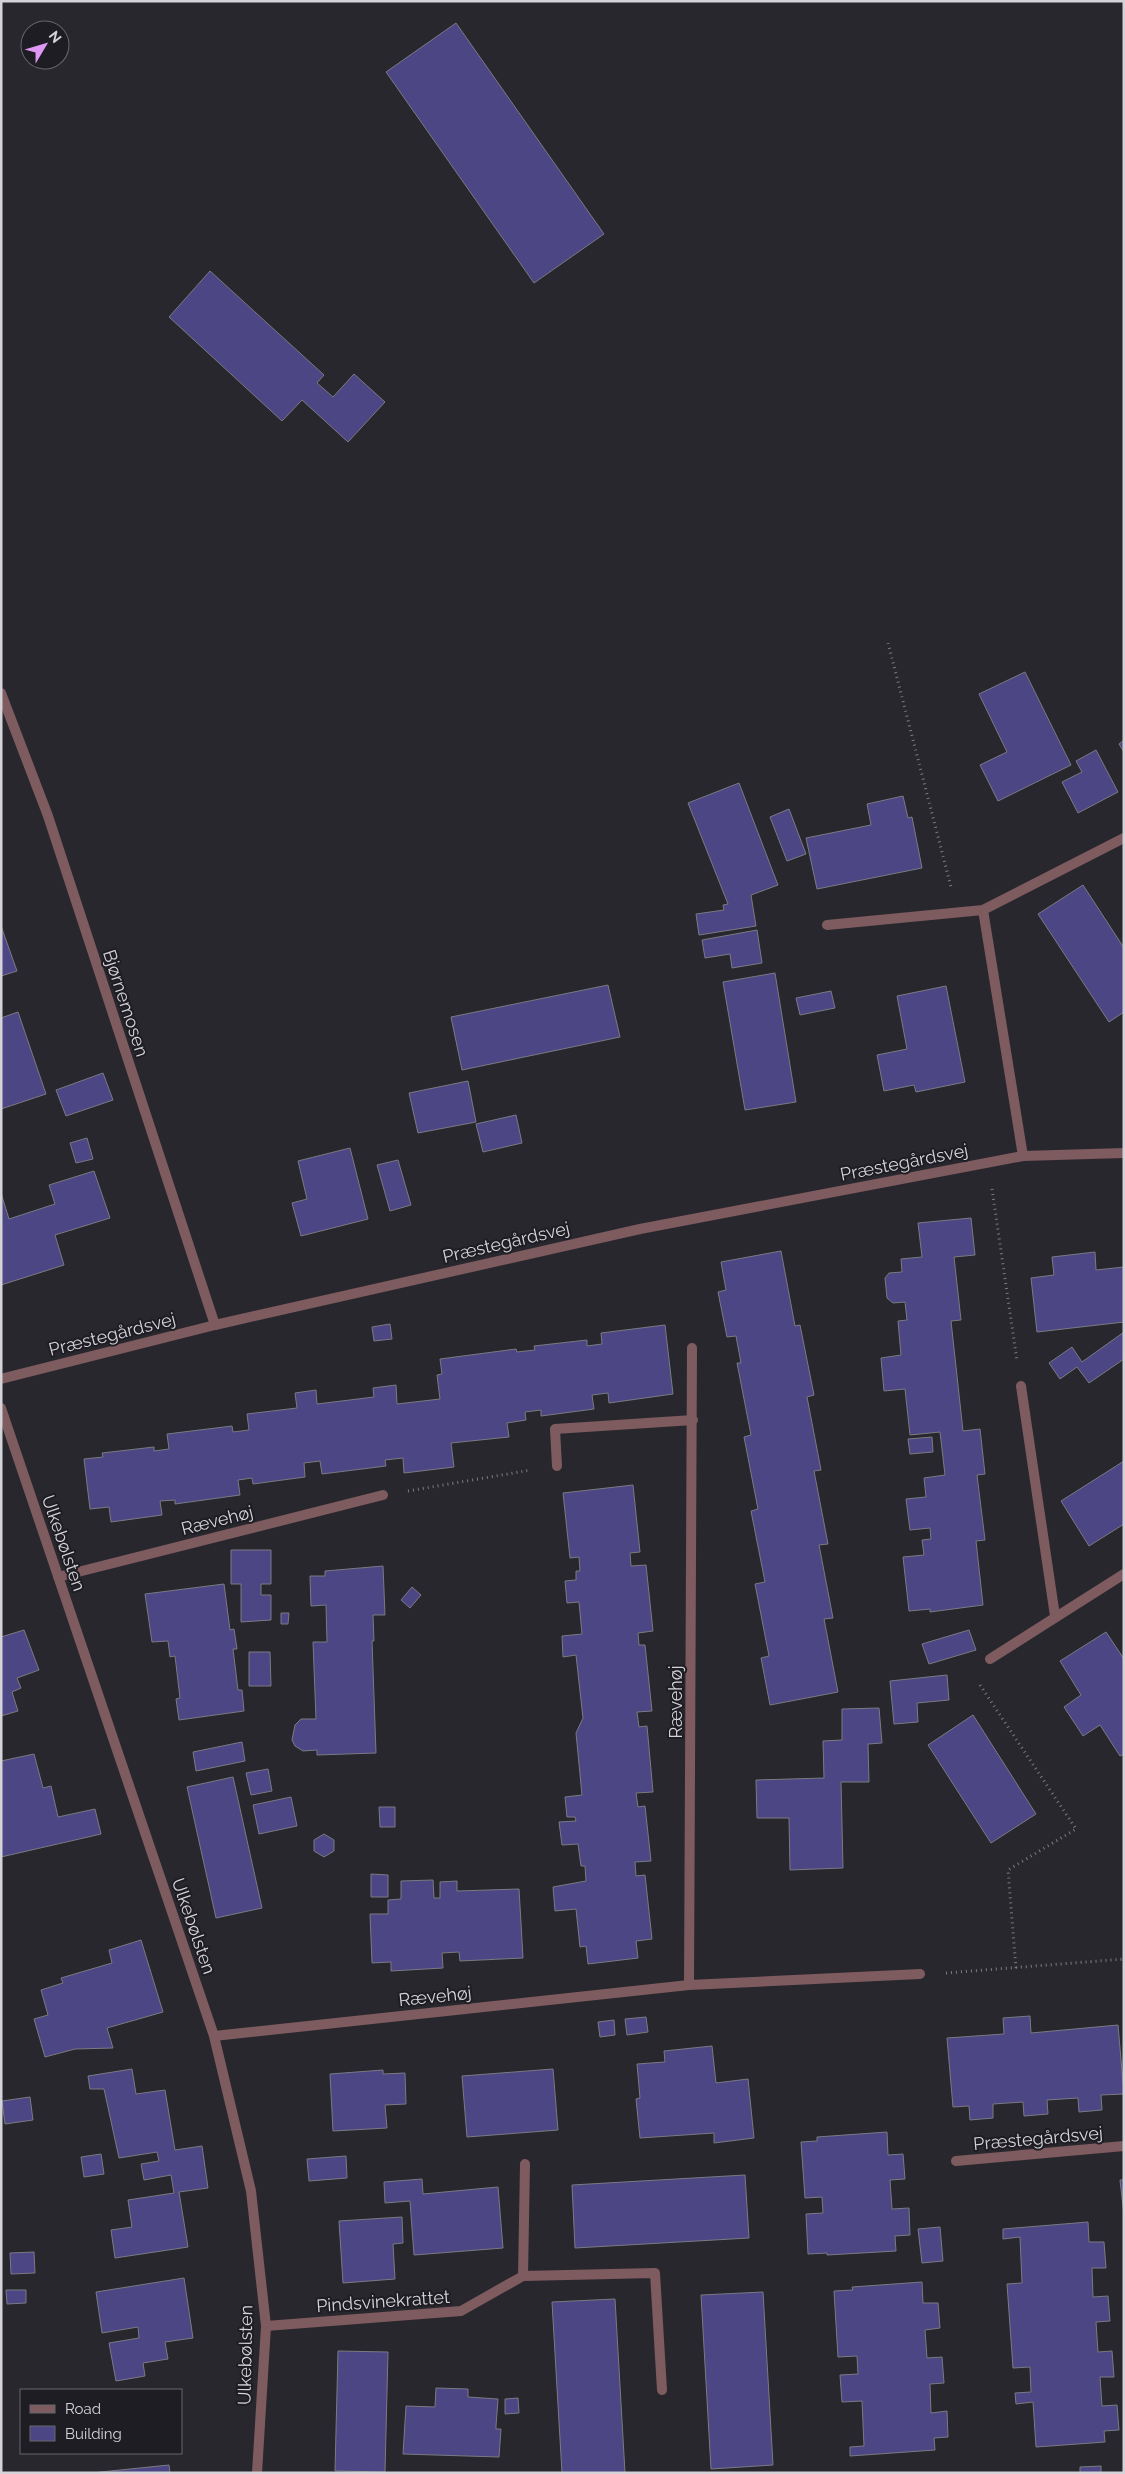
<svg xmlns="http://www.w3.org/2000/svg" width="1125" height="2474" viewBox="0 0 1125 2474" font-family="Raleway,sans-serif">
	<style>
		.building { fill: #4c4684; stroke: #7a7a82 }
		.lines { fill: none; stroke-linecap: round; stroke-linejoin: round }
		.path { stroke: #7c7a80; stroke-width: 3; stroke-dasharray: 1 4; stroke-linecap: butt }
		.minor { stroke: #7d5b5e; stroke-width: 10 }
		.tertiary { stroke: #7d5b5e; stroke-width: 10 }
		.labels { text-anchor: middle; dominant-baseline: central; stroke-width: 4; stroke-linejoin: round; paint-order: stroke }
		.street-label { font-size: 18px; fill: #d4d3d7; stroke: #1f1d24 }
	</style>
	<rect width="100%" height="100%" fill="#29272e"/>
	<path class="building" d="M456,23L604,234L534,283L386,72Z
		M210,271L324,375L317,383L333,397L354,374L385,402L348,442L302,400L282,421L169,317Z
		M1025,672L1071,765L998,801L980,765L1007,752L979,694Z
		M1124,740V752L1119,744Z
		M1096,750L1118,792L1078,813L1062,782L1082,772L1076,761Z
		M739,783L778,885L751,895L756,926L699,935L696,914L724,910L723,905L728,904L688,803Z
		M903,796L908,818L912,817L922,868L817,889L806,838L871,825L867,804Z
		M789,809L806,854L787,861L770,817Z
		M1083,885L1124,948V1012L1109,1022L1038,914Z
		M1,926L17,971L1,976Z
		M757,930L762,963L732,968L730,954L705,958L702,940Z
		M775,973L796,1102L745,1110L723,982Z
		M608,985L620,1037L462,1070L451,1017Z
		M946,986L965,1082L916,1092L914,1085L884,1091L877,1055L907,1049L897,996Z
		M831,991L835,1008L800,1015L796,998Z
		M18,1012L46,1094L1,1109V1018Z
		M103,1073L113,1100L66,1116L56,1090Z
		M468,1081L476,1122L418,1133L409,1093Z
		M516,1115L522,1143L483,1152L476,1124Z
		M87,1138L93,1159L76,1163L70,1143Z
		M350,1148L368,1219L301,1236L292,1203L307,1199L298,1161Z
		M398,1160L411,1205L390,1211L377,1165Z
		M94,1171L110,1218L55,1235L64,1265L1,1285V1193L9,1219L55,1204L49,1185Z
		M971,1218L975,1255L954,1257L961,1320L951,1321L963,1431L980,1429L985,1474L977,1475L985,1540L976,1541L983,1605L930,1612V1609L909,1611L903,1557L924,1555L922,1540L931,1539L930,1528L910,1530L906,1499L926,1497L924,1478L945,1475L940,1432L910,1435L905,1389L884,1391L881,1358L901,1355L898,1321L907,1320L905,1302L893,1303L887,1298L885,1278L889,1273L902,1272L901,1259L922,1257L918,1223Z
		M781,1251L795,1326L800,1325L814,1395L807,1397L821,1470L814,1471L828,1544L819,1545L833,1618L824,1619L838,1692L770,1705L761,1658L769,1656L755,1584L765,1582L751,1511L758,1509L744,1437L751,1435L737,1363H741L736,1336L727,1337L718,1292L726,1290L721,1262Z
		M1095,1252L1096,1270L1124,1267V1322L1037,1332L1031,1278L1054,1275L1052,1257Z
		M390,1324L392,1339L374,1341L372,1327Z
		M665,1325L673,1394L609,1403L608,1393L592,1395L594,1409L541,1416V1410L525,1412L526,1420L507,1423L509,1437L451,1443L454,1467L404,1473L403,1458L385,1460L386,1466L322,1474L320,1461L304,1463L305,1477L253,1484L252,1478L238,1480L240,1495L175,1504V1500L160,1501L162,1515L111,1522L109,1507L90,1509L84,1459L103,1457L102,1453L154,1447V1451L169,1449L167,1434L232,1426L233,1432L249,1430L247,1414L297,1408L295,1393L316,1390L317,1404L374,1397L373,1388L396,1385L397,1404L440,1399L437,1375L442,1374L440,1359L516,1349L517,1352L535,1350L534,1346L587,1340V1346L602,1344L601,1333Z
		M1124,1332V1359L1089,1383L1077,1367L1060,1379L1049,1363L1072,1347L1082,1362Z
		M932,1437L933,1452L910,1454L908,1439Z
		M1124,1461V1524L1089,1546L1061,1501Z
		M633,1485L640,1552L630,1553L631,1566L646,1565L653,1631L638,1633L639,1645H645L652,1711L637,1712L639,1727L647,1726L653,1792L636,1793L638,1807L645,1806L651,1861L635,1862L636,1876L645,1875L652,1939L636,1941L638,1958L588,1964L586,1946L580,1947L576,1909L555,1911L553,1887L586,1881L585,1866H581L578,1844L562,1845L559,1822L576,1821L575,1817H567L565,1797L582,1795L576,1733L583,1718L576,1655L563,1657L562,1636L582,1634L579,1602L567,1603L565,1581L576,1580V1571H580L579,1557L570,1558L563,1493Z
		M231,1550H271V1584H261V1595H271V1620L241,1622V1584H231Z
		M383,1566L385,1615H373L374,1641H372L376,1753L317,1755V1750L303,1751L295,1746L292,1740L295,1725L301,1719H316L313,1642H327L326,1605L311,1606L310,1576H325V1571Z
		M224,1584L230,1630L234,1629L237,1649H233L238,1690H242L244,1711L179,1720L176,1699L180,1698L175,1656L170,1657L168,1641L152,1642L145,1594Z
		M412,1587L421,1595L410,1608L401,1600Z
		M281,1613H289L288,1624H281Z
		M24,1630L39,1670L17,1678L21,1688L12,1692L18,1711L1,1716V1637Z
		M969,1630L976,1650L929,1664L922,1644Z
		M1106,1632L1124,1659V1754L1120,1756L1100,1725L1083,1736L1064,1707L1081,1695L1060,1661Z
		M249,1652H270L271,1686H249Z
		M947,1675L949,1700L917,1703L918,1722L894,1724L890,1681Z
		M879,1708L882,1743L868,1744L869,1782H841L843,1868L790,1870L789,1818H757L756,1780L824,1778L823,1741L842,1740V1709Z
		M973,1715L1036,1814L991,1843L928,1745Z
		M242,1742L245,1761L196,1771L193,1752Z
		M34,1754L43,1788L51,1786L58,1817L95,1809L101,1834L1,1857V1761Z
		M268,1769L272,1791L251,1795L246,1773Z
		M233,1777L262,1908L216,1918L187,1787Z
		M291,1797L297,1826L259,1834L253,1805Z
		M379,1807H395V1827H380Z
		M324,1834L334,1840V1851L324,1857L314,1851V1840Z
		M371,1874L388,1875V1897H371Z
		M433,1880L434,1898H440V1882L457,1881V1891L519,1889L523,1958L460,1961L459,1952L442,1953L443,1968L391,1971V1962L372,1963L370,1914H388V1900L401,1899V1881Z
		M141,1940L163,2012L107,2028L113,2048L75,2049L45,2057L34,2019L48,2015L41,1990L63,1983L61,1978L112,1963L109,1950Z
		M1030,2016L1031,2033L1118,2025L1124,2094L1101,2095L1102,2110L1079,2112L1078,2098L1047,2100L1048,2114L1024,2116L1023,2102L993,2104V2118L970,2120L969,2106L953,2107L947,2038L1004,2034L1003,2018Z
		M646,2017L648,2032L627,2035L625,2019Z
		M614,2020L615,2035L600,2037L598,2022Z
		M712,2046L716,2083L748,2079L754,2138L714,2143V2133L640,2138L636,2099L640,2098L637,2064L665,2062L664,2051Z
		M132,2069L136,2094L165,2090L175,2150L202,2146L208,2188L179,2192L188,2247L115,2258L111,2230L132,2227L128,2200L174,2193L171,2175L144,2180L141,2164L159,2161L157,2152L119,2158L104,2089H90L88,2076Z
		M553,2069L558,2130L467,2137L462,2076Z
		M383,2070V2074L405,2073L406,2104L385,2105L387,2128L333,2131L330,2074Z
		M30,2097L33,2120L5,2124L2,2101Z
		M887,2132L888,2155L903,2154L905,2179L890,2180L892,2209L909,2208L910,2235L895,2236L896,2251L827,2255V2253L808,2254L806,2214L823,2213L822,2197L805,2198L801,2142L817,2141V2137Z
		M101,2154L104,2174L84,2177L81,2157Z
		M346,2156L347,2178L309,2181L307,2159Z
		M745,2175L749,2238L575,2248L572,2185Z
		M422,2179L423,2194L498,2187L503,2248L414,2255L410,2201L385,2203L384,2182Z
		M1120,2180H1124V2215Z
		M402,2217L403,2243L393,2244L395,2279L343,2283L339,2221Z
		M1088,2222L1089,2242H1104L1106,2268H1092L1093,2297L1108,2296L1110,2321L1096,2322L1098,2352L1112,2351L1114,2377H1100L1102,2406L1117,2405L1119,2430L1104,2431L1105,2442L1036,2447L1033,2402L1016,2404L1015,2393L1031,2392L1030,2367L1013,2368L1007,2284L1022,2283L1020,2237L1003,2239V2229Z
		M940,2227L943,2261L922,2263L918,2229Z
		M34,2252L35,2273L11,2274L10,2253Z
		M184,2278L193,2338L165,2342L168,2359L143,2363L145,2376L116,2381L109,2343L139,2338L138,2327L102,2333L96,2292Z
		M922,2282L923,2303H938L940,2328L925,2330L927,2358L942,2357L944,2383L930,2384L931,2413L947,2411L948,2437L934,2438L935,2450L850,2456V2447L864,2446L862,2401L842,2402L840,2375L858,2374L857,2356L838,2357L834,2291L853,2290L852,2287Z
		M6,2290H26V2303L7,2304Z
		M763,2292L773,2465L711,2469L701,2295Z
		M615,2299L625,2473H562L552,2302Z
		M338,2351L388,2352L385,2472L335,2471Z
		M436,2388L468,2389V2397L498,2399L496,2426V2429H501L499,2457L403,2454L406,2406L435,2407Z
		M518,2398L519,2413L505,2414V2399Z
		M169,2465L170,2473H91Z
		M1101,2466V2473H1080V2467Z"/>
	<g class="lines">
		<path class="path" d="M888,643L951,887
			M992,1189L1017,1361
			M408,1491L531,1470
			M980,1685L1076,1829L1008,1870L1016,1969
			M946,1973L1124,1959"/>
		<path class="minor" d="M1,693L48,816L215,1325
			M983,910L1023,1156
			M827,925L983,910L1124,838
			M1021,1386L1055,1616
			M1,1408L214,2036L251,2191L266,2326L257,2473
			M557,1466L555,1429L693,1420
			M58,1577L383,1495
			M990,1659L1124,1574
			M689,1985L692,1348
			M214,2036L689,1985L920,1974
			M956,2161L1124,2146
			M523,2276L525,2164
			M266,2326L461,2311L523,2276L655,2273L662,2390"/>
		<path class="tertiary" d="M1,1379L215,1325L640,1229L1023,1156L1124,1153"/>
	</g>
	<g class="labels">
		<g class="street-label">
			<text transform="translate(126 1003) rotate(72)">Bjørnemosen</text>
			<text transform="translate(904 1162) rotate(-11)">Præstegårdsvej</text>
			<text transform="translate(506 1242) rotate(-13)">Præstegårdsvej</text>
			<text transform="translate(112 1334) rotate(-14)">Præstegårdsvej</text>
			<text transform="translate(217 1520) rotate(-14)">Rævehøj</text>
			<text transform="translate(64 1543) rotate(71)">Ulkebølsten</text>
			<text transform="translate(675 1702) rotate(-90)">Rævehøj</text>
			<text transform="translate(194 1926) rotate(71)">Ulkebølsten</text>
			<text transform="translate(435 1996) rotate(-6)">Rævehøj</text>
			<text transform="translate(1038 2138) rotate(-5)">Præstegårdsvej</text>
			<text transform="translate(383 2301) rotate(-4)">Pindsvinekrattet</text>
			<text transform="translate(245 2355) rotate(-89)">Ulkebølsten</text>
		</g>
	</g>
	<rect width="1125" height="2474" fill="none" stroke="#d4d3d7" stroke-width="5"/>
	<rect x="20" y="2389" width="162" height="65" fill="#1f1d24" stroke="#67666c"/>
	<rect x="30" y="2405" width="25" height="8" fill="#7d5b5e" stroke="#67666c"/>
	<text x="65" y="2414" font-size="15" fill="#d4d3d7">Road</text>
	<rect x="30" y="2426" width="25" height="15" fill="#4c4684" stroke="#67666c"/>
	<text x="65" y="2439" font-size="15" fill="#d4d3d7">Building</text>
	<g transform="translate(45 45) rotate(52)"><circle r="24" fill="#1f1d24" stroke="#67666c"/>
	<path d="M0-4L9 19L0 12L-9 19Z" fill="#de98f3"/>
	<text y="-8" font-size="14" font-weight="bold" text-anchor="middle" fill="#d4d3d7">N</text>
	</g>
</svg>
